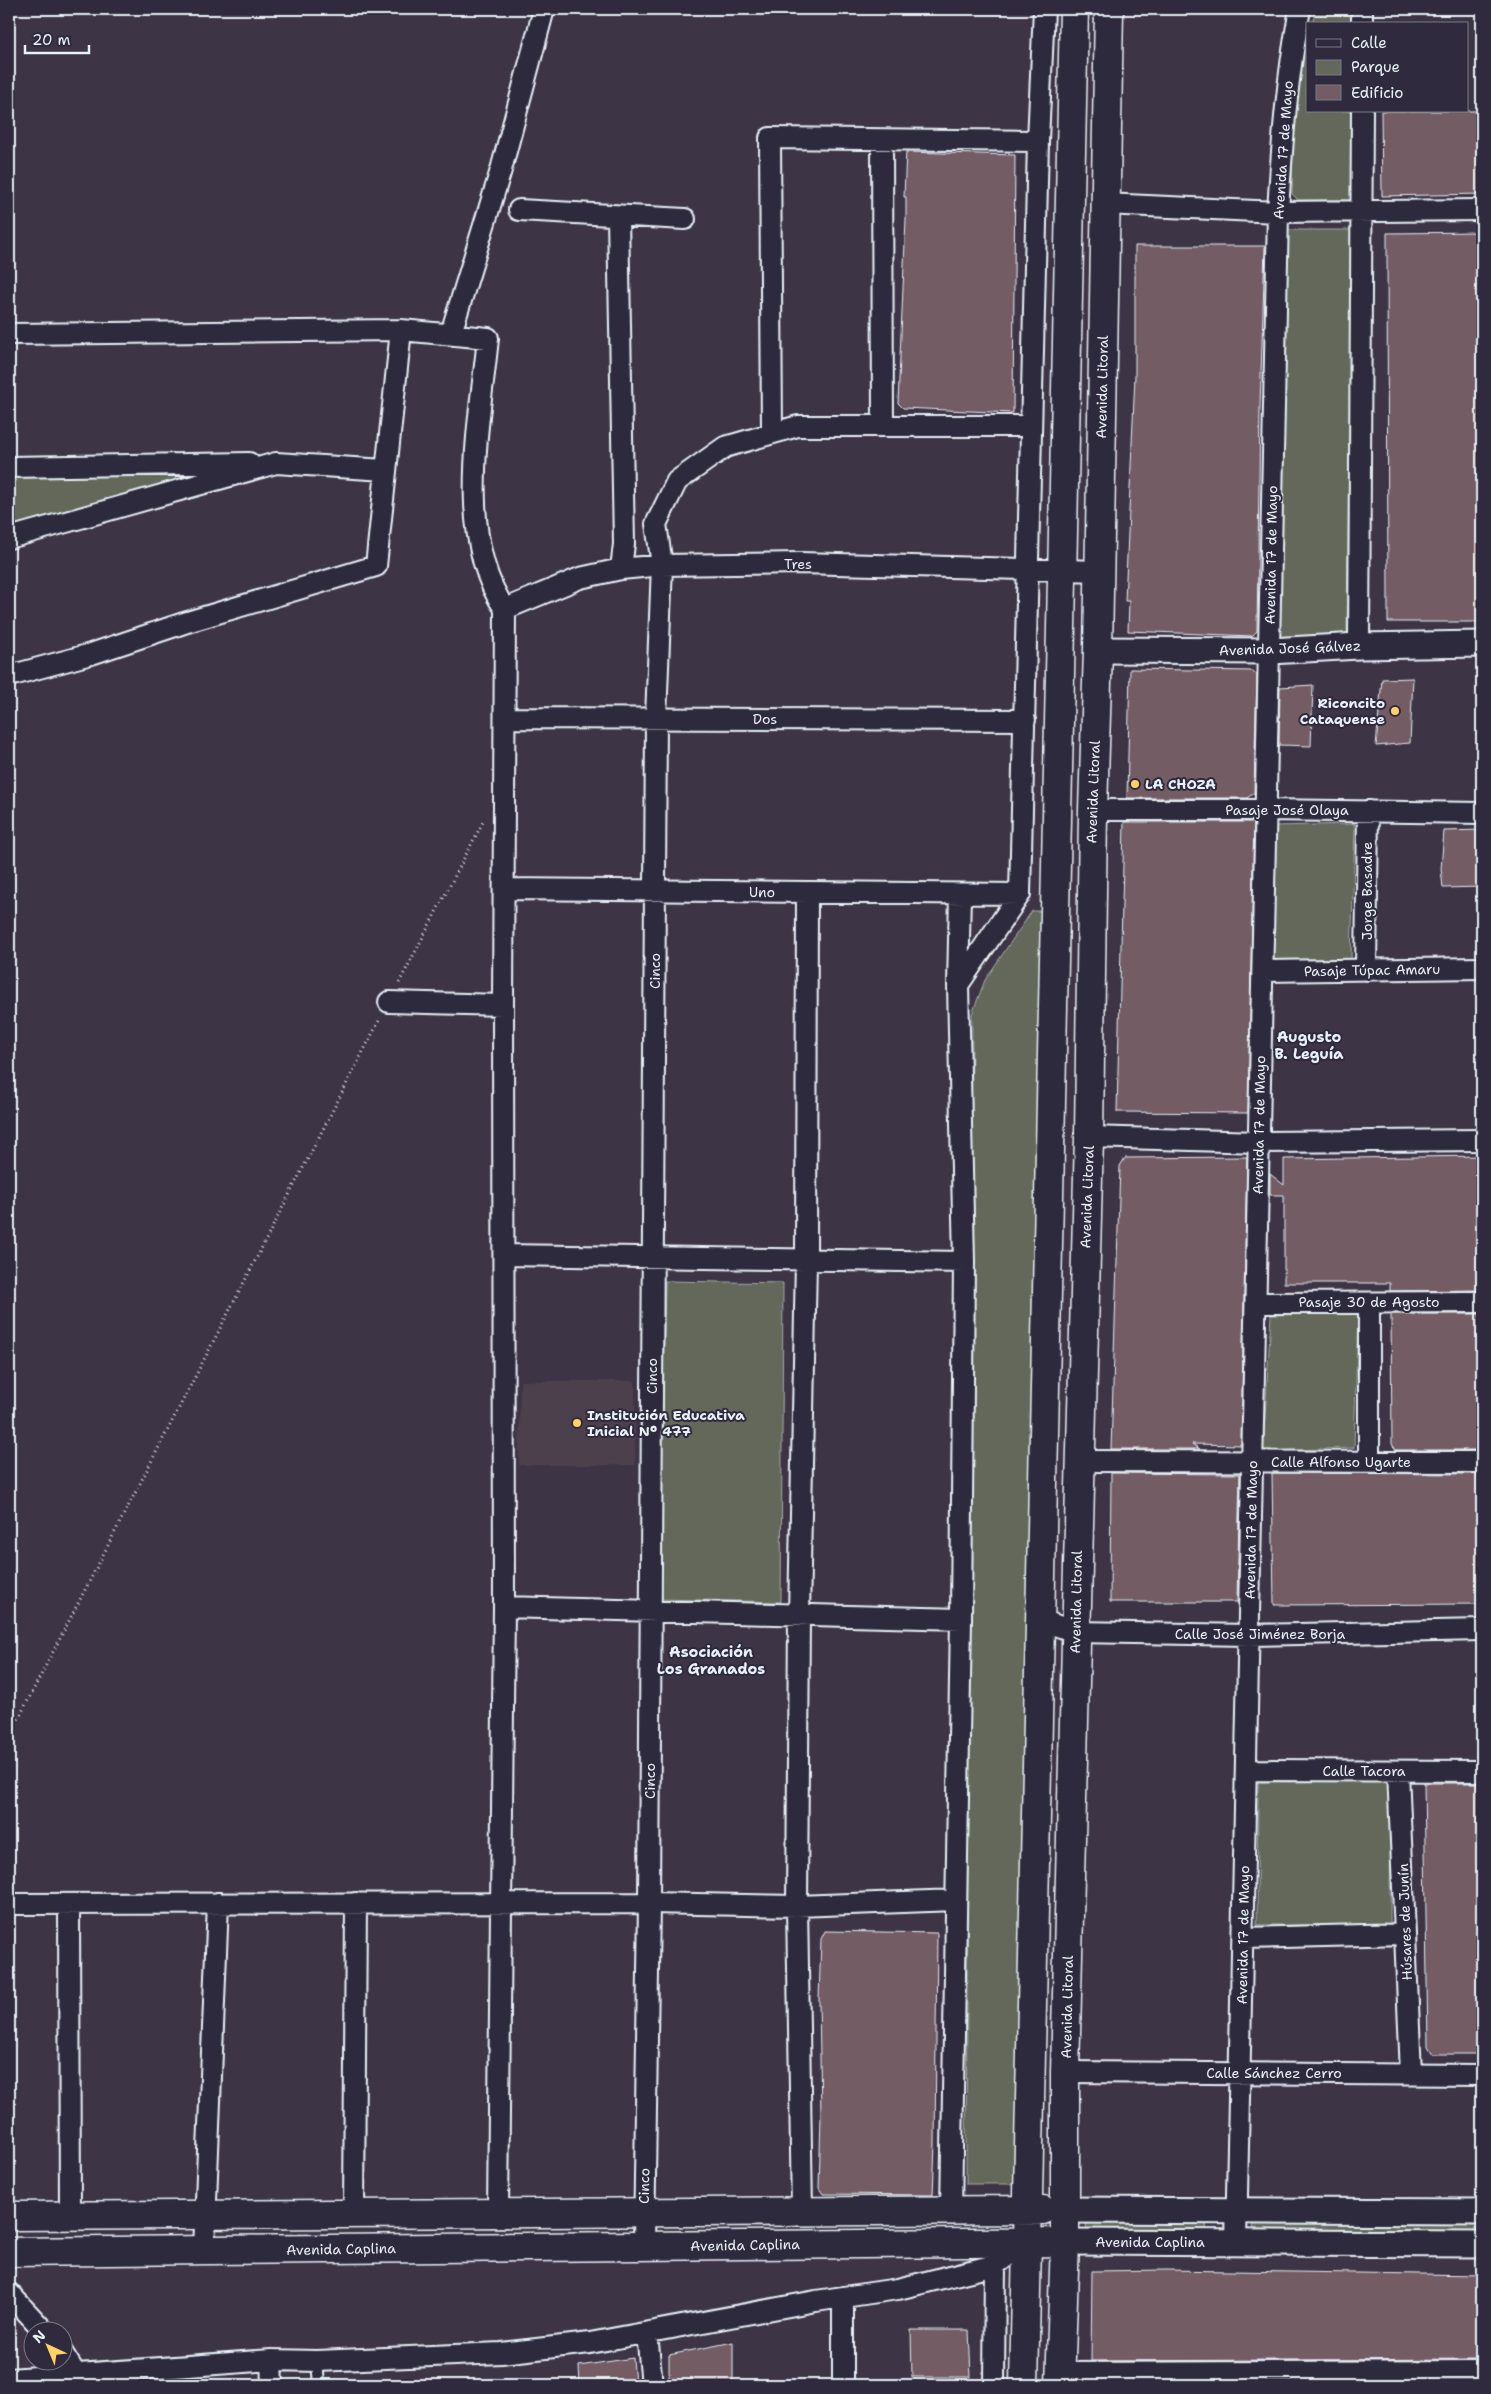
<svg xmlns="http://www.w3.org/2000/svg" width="1491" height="2394" viewBox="0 0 1491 2394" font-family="'Shantell Sans',sans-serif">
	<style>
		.built { fill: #4d404e }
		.green { fill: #64685a; stroke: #a6aca9 }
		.building { fill: #735c63; stroke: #e8f1f8 }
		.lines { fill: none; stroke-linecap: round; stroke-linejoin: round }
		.service-casing { stroke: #e8f1f8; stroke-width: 14 }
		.minor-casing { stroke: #e8f1f8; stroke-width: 24 }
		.tertiary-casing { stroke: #e8f1f8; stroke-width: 29 }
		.secondary-casing { stroke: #e8f1f8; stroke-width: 31 }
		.path { stroke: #e8f1f8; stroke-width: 3; stroke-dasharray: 1 4; stroke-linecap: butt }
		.service { stroke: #2f2a3d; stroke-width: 10 }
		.minor { stroke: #2f2a3d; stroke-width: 20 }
		.tertiary { stroke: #2f2a3d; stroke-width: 25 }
		.secondary { stroke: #2f2a3d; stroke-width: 28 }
		.poi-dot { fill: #ffd166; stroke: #2f2a3d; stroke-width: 2 }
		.labels { text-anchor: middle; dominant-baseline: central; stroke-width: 4; stroke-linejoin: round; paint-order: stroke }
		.street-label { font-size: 14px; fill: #e8f1f8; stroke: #2f2a3d }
		.poi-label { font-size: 14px; font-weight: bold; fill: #e8f1f8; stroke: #2f2a3d; text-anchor: start }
		.neighbourhood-label { font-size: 15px; font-weight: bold; fill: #e8f1f8; stroke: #2f2a3d }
	</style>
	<rect width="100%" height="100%" fill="#3d3445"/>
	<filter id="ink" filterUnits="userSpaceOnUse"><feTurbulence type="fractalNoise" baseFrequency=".02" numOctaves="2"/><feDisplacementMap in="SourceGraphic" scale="10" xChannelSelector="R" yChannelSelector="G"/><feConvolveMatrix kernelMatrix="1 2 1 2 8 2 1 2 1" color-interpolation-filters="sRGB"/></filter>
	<g filter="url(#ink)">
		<path class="built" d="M520,1381H635V1465H519Z"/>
		<path class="green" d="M1316,9H1352V24H1312Z
			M1307,41V111H1353L1354,200H1298L1292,194L1294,90Z
			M1285,230H1351L1347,635L1277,638Z
			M198,473L143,494L9,531V476Z
			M1355,824L1351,960L1271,962L1274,826Z
			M1032,911H1041L1016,2184H966L972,1014L985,980Z
			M665,1281L783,1283L781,1602L659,1599Z
			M1358,1313L1354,1448L1263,1451L1271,1315Z
			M1391,1781L1390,1925H1257L1258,1782Z
			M1090,2220L1207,2221L1206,2230H1087L1086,2224Z
			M1257,2221L1482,2222V2233H1257L1253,2227Z"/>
		<path class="building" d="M1381,111H1482V194L1382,196Z
			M906,152L1015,155L1013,413L903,408L898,403L906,219V197H904Z
			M1482,232V622H1388L1387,233Z
			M1135,246H1265L1260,407L1257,631L1252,636L1128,631L1129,601H1125L1135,376Z
			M1130,669L1253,671L1257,675L1254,793L1247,798H1127Z
			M1413,678L1410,743L1376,746L1382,679Z
			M1313,685L1311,746L1279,745L1280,687Z
			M1124,822H1254L1248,1113L1117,1112Z
			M1482,830V887L1443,888L1441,869L1444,831Z
			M1482,1156V1290L1390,1291V1283H1284V1195H1270V1174L1284,1185V1159Z
			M1247,1157L1241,1445L1192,1444L1200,1449H1111L1120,1166L1125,1158Z
			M1391,1314H1482V1450H1396L1392,1444Z
			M1111,1473L1240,1474L1237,1602H1110Z
			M1272,1473L1482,1474V1604L1274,1605Z
			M1424,1783H1482V2054H1433L1428,2046Z
			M825,1931L937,1933L935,2144L933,2195L823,2194L819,2188L821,2116L819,1999L821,1939Z
			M1166,2270L1482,2275V2359L1091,2361L1092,2271Z
			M911,2330H969L971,2377H912Z
			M733,2342V2385H669V2355Z
			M633,2358L635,2385H580L579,2366Z"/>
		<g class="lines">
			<g class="service-casing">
				<path id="service" d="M317,2361L319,2385"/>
			</g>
			<g class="minor-casing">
				<path id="minor" d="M1362,24V9
					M882,140L883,426
					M1104,204L1278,212L1482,210
					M519,210L685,219
					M618,216L624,544L621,569
					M451,333L501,170L544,9
					M9,334L401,330L488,338C480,420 455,537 505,609L503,1005L504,1607L498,2213
					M772,432L770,138L1038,141
					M9,467L249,463
					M9,538L276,463L385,470
					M505,609L580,578L621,569L662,565L800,563L1099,571
					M1359,646L1362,111
					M9,676L91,654L184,623L376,566L401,330
					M505,718L1025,720
					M1093,810H1266L1482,813
					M504,889L1020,894
					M1366,970L1368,811
					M1263,971L1482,968
					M958,985L960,894
					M389,1002L503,1005
					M1089,1137L1259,1142L1482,1140
					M504,1255L964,1262
					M1256,1303L1482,1302
					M1080,1461L1482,1462
					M1369,1461V1303
					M504,1607L961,1619
					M1041,1620L1075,1632L1249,1635L1482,1630
					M1246,1770L1482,1771
					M1398,1771L1411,2074
					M9,1904L649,1903L797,1906L956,1900
					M69,1906L70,2216
					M1243,1938L1405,1934
					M1065,2072L1482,2075
					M951,2211L961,1619L964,1262L958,985L1020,894L1038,141L1044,9
					M802,2212L797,1906L799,1616L806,1261L807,892
					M354,2214L356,1903
					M1236,2243L1278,212C1282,143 1287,77 1300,9
					M644,2246L649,1903L656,718L662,565L656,524L677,481L725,447L798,426H1031
					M204,2250L218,1903
					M9,2293L45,2332
					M843,2297V2385
					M647,2333L652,2385
					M62,2352L75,2373
					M271,2360L272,2385
					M1060,2373L1482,2371
					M9,2379L271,2360L317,2361L501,2353L590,2343L816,2301L898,2289L995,2265L1026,2242
					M994,2385L995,2265"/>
			</g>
			<g class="tertiary-casing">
				<path id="tertiary" d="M1098,650L1270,651L1359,646L1482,644
					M1065,2210L1482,2212
					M1065,2242L1482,2244"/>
			</g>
			<g class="secondary-casing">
				<path id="secondary" d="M9,2216L1043,2210
					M9,2252L1065,2242
					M1024,2385L1074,9
					M1060,2385L1065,2242V2072L1089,1137L1093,810L1098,650L1109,9"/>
			</g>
			<path class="path" d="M399,983L483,822
				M9,1737L380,1019"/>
			<use href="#service" class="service"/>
			<use href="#minor" class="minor"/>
			<use href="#tertiary" class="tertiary"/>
			<use href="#secondary" class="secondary"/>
		</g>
	</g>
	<g class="poi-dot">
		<circle cx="1395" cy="711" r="5"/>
		<circle cx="1135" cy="784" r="5"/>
		<circle cx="577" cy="1423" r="5"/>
	</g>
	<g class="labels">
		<g class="street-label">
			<text transform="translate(1283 150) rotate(-86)">Avenida 17 de Mayo</text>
			<text transform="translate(1102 387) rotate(-89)">Avenida Litoral</text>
			<text transform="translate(1271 555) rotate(-89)">Avenida 17 de Mayo</text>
			<text x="798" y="564">Tres</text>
			<text transform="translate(1290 648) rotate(-2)">Avenida José Gálvez</text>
			<text x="765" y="719">Dos</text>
			<text transform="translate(1093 792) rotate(-88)">Avenida Litoral</text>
			<text x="1287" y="810">Pasaje José Olaya</text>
			<text transform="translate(1367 891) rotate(-90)">Jorge Basadre</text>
			<text transform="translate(762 892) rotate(1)">Uno</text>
			<text transform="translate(1372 970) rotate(-1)">Pasaje Túpac Amaru</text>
			<text transform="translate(655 971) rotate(-90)">Cinco</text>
			<text transform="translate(1259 1125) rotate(-89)">Avenida 17 de Mayo</text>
			<text transform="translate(1087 1197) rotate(-88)">Avenida Litoral</text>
			<text x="1369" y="1302">Pasaje 30 de Agosto</text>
			<text transform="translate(652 1376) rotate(-90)">Cinco</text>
			<text x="1341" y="1462">Calle Alfonso Ugarte</text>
			<text transform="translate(1251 1530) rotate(-89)">Avenida 17 de Mayo</text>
			<text transform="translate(1076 1602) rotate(-89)">Avenida Litoral</text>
			<text x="1260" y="1634">Calle José Jiménez Borja</text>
			<text x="1364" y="1771">Calle Tacora</text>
			<text transform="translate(650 1781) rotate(-90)">Cinco</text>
			<text transform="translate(1405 1922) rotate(-92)">Húsares de Junín</text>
			<text transform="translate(1243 1935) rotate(-89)">Avenida 17 de Mayo</text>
			<text transform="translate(1067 2007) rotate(-89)">Avenida Litoral</text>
			<text x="1274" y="2073">Calle Sánchez Cerro</text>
			<text transform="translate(644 2186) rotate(-89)">Cinco</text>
			<text x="1150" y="2242">Avenida Caplina</text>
			<text transform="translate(745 2245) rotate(-1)">Avenida Caplina</text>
			<text transform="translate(341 2249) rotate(-1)">Avenida Caplina</text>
		</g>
		<g class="poi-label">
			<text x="1385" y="703" text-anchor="end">Riconcito<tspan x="1385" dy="16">Cataquense</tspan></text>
			<text x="1145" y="784">LA CHOZA</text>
			<text x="587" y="1415">Institución Educativa<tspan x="587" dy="16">Inicial Nº 477</tspan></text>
		</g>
		<g class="neighbourhood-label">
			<text x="1309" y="1037">Augusto<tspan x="1309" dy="17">B. Leguía</tspan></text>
			<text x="711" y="1652">Asociación<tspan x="711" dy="17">Los Granados</tspan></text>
		</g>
	</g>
	<rect width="1491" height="2394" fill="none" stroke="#2f2a3d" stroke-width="30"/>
	<rect x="15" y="15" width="1461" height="2364" fill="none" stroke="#e8f1f8" stroke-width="2" filter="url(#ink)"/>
	<rect x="1306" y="22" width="162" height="90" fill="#2f2a3d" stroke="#797a88"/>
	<rect x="1316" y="39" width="25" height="8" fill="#2f2a3d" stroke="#797a88"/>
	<text x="1351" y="48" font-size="15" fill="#e8f1f8">Calle</text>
	<rect x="1316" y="60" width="25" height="15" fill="#64685a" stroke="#797a88"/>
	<text x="1351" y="72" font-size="15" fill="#e8f1f8">Parque</text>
	<rect x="1316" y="85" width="25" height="15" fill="#735c63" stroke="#797a88"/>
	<text x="1351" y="98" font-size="15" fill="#e8f1f8">Edificio</text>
	<g transform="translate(48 2346) rotate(316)"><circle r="24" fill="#2f2a3d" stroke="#797a88"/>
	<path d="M0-4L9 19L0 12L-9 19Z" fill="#ffd166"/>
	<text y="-8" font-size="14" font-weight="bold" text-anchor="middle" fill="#e8f1f8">N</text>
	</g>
	<path d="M25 45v8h64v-8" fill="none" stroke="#e8f1f8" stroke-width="2.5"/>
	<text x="32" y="45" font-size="15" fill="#e8f1f8" stroke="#2f2a3d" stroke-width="4" paint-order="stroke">20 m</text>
</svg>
